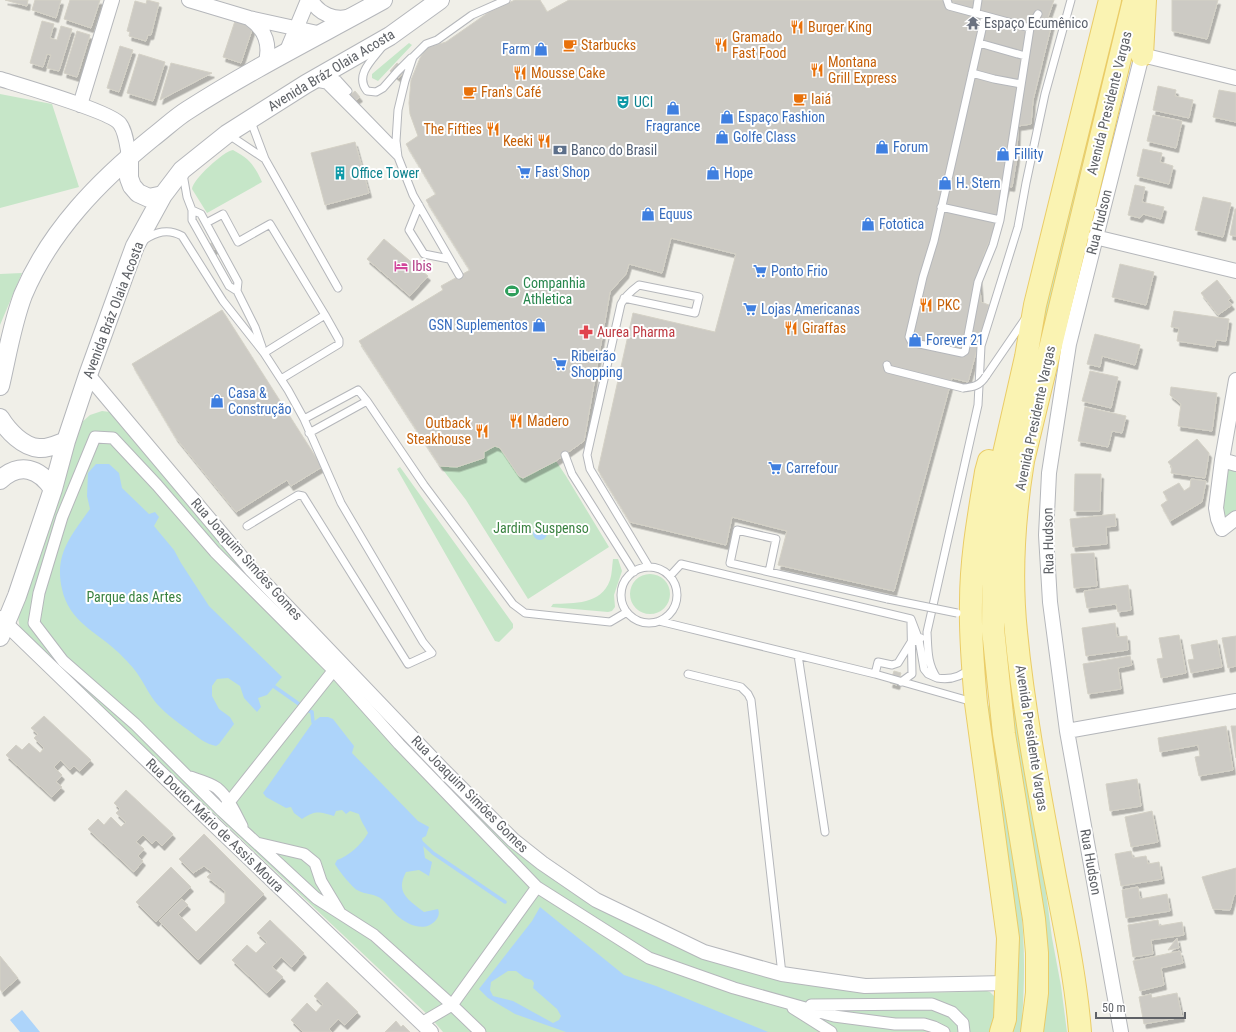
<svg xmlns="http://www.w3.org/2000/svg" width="1236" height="1032" viewBox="0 0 1236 1032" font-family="'Roboto Condensed',sans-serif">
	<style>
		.green { fill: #c6e6c8 }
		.water { fill: #add4fa; fill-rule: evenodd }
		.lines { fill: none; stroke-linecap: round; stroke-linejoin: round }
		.stream { stroke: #add4fa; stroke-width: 3.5 }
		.building { fill: #cccac4; stroke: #d4d1c6; filter: url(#shadow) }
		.service-casing { stroke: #b5b7bb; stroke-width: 9 }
		.pedestrian-casing { stroke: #b5b7bb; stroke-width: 13 }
		.minor-casing { stroke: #b5b7bb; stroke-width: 16 }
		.tertiary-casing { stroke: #b5b7bb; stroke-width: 20 }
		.primary-casing { stroke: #eacc67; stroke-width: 24 }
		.service { stroke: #fff; stroke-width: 7 }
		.pedestrian { stroke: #fff; stroke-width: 11 }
		.minor { stroke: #fff; stroke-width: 14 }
		.tertiary { stroke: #fff; stroke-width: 18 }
		.primary { stroke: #faf3b2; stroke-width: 22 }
		.service-bridge-casing { stroke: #b5b7bb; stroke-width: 9; stroke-linecap: butt }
		.service-bridge { stroke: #fff; stroke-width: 7 }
		.labels { text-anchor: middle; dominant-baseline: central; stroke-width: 4; stroke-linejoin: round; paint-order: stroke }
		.worship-label { font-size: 14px; fill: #5b616d; stroke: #fff; text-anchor: start }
		.food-label { font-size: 14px; fill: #c56008; stroke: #fff; text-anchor: start }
		.shop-label { font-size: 14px; fill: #366cbe; stroke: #fff; text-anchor: start }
		.street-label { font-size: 14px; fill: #5f6267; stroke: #fff }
		.culture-label { font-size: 14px; fill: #0d838f; stroke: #fff; text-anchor: start }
		.service-label { font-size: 14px; fill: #4e5e75; stroke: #fff; text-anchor: start }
		.hotel-label { font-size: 14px; fill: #b23c85; stroke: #fff; text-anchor: start }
		.leisure-label { font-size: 14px; fill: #27864d; stroke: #fff; text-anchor: start }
		.health-label { font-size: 14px; fill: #be3a42; stroke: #fff; text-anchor: start }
		.park-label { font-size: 14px; fill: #3a8241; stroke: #fff }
	</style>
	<defs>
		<filter id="shadow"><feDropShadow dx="2.5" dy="4.5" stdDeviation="0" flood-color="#0004"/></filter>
	</defs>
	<rect width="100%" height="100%" fill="#f0efe8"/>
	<path class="green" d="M1119,0H1126L1012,467L1042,862L1052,938L1061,986L1067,1032H1043L1046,998L1021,785L999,616L1011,446L1084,153Z
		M409,43L412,45L378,81L372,78V74Z
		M0,94L52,104L79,187L0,208Z
		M233,150C250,159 254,165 262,182L207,213L192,189C193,179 224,151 233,150Z
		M22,273L0,325V274Z
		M102,411L110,412L335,667L439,777L522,856L600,910L685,951L775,979L869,993L964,992L984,990L990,992L995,997L998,1001L992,1032H443L430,1017L25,635L20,629L18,617L81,423L90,415Z
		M495,446L500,448L519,476L523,478L556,461L566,476L609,547L528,599L466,500L440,466L457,467L484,458V452Z
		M1223,464L1236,467V510L1223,524Z
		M400,467L513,624V628L499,642L495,641L397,469Z
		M613,559H618L622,571L614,595L615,607L612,611L608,612L551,607L553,604C574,603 601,605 610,580C612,574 612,566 613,559Z
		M630 594a20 20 0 1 1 40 0a20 20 0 1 1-40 0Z
		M986,702L990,708C1002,782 1018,857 1023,932C1025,965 1024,999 1021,1032H1008Z"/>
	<path class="water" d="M96,464H109L119,473L122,488L149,514L155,512L159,517L154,526L174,550L181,563L209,606L282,677L267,695L258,698L261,707L257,712L244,698L240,686L228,678L217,679L212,686V696L219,709L230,717L234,724L219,744L216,746C206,744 200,739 192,733C180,724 167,715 157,704C150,696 145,685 139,676C134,668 126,660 119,653C97,632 69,622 62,589C54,554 71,536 90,509L87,496L88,473Z
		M533 533a7 7 0 1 1 14 0a7 7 0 1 1-14 0Z
		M320,717H328L333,719L354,746L352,753L418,821L429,827L426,836L422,838L425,858L432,862L429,876L419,870L406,872C395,893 408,899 424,912L438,909C440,914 438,917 436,920C426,932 410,926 400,918C393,913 389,905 383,900C375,893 365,895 357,890C351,886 339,871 335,864L337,860C349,856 361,845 368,833C365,826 361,822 359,814L350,811L346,814L342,810L336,811L334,816C319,812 316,810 302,819L294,813L291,807L286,808L266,797L263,793L313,722Z
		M540,907L624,975L656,986L768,1032H566L515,1014L488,998L479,989L532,921ZM508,971H516L525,978L532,980L534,983L533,988L557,1009L561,1016L559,1020L553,1023L513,1001L493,996L490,990L491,982Z
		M22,1010L40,1032H20L10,1020Z"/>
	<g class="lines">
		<path class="stream" d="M272,685L299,704
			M309,711L312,712L313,722L315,725
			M419,840L433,853L505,902"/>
	</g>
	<path class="building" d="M5,0H28L27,6Z
		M35,0H61L56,18L32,10Z
		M70,0H100L91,28L64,19Z
		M147,0L159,3L151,35H148L146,41L129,36L130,32L127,31L135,1L146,4Z
		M515,0H540L547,12L569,0H1054L1048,17L1053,19L1033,100L1031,124L1018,126L1017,157L1012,187L1007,186L996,225L984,254L979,273L981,302L989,305L968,382L952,378L894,591L778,565L787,531L732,517L726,545L630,522L598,470L633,313L715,332L736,254L671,238L662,273L629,264L626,274L610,292L584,441L556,461L523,478L519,476L500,448L495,446L484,452V458L457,467L440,466L359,341L443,290L441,286L470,270L426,200L436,194L406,144L418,136L410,114L409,103L411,80L420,58L426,48L446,42L489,12Z
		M1172,0H1218L1207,39L1172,31Z
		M42,21L54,24L50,38L57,40L61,26L72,29L59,71L47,68L51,55L47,54L43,67L30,63Z
		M235,21L253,27L241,63L223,57Z
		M77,31L90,35L77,77L64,73Z
		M120,46L133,50L119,92L107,88Z
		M139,54L165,62L153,101L127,93Z
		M171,63L212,73L160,100Z
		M397,63L406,70L399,78L390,71Z
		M1158,86L1176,90L1175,96L1193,100L1189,118L1153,110Z
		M1219,90L1236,93V122L1213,117Z
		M355,91L360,97L349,105L345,99Z
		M1153,115L1182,121L1176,148L1147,141Z
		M355,142L369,193L325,205L311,153Z
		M1143,149L1162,153L1160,162L1173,166L1169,184L1137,176Z
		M1135,185L1145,187L1142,202L1164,207L1161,219L1143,214L1140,218L1128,215Z
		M1203,197L1231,203L1223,237L1195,230Z
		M1235,209H1236V236L1230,235Z
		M218,239L222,245L212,251L208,245Z
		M384,239L428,276L410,296L367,259Z
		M1120,264L1154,272L1146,305L1112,297Z
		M1217,280L1231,298L1228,300L1232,305L1218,315L1201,293Z
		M222,310L322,467L291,486L287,480L236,512L176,438L132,364Z
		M1174,311L1229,319L1226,341L1216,340L1215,347L1177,341L1179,328L1171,327Z
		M1095,334L1140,345L1135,365L1102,356L1100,367L1087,364Z
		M1090,371L1118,377L1111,408L1082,401Z
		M1171,387L1217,393L1212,431L1178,426L1181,404L1170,395Z
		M1085,407L1126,416L1122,433L1112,431L1108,447L1078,441Z
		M1197,439L1209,453L1205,478L1171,473L1172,467L1168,462Z
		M1075,474H1101L1100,511H1074Z
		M1191,479L1206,481L1202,502L1170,521L1161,505L1168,500L1163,492L1179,483L1184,491L1190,487Z
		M1115,514L1116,526L1106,527L1107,544L1073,547L1070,519Z
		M1094,553L1097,586L1074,588L1071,554Z
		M1128,585L1131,610L1118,612L1116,604L1087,608L1084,591Z
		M1115,623L1117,637L1127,636L1128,650L1086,656L1082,628Z
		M1179,635L1186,673L1161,678L1157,659L1163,658L1159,638Z
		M1236,636V666L1228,668L1222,638Z
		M1217,640L1222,667L1191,673L1188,660L1194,659L1191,645Z
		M1130,656L1132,665L1118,668L1121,689L1088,694L1083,664Z
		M894,671L901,673L897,685L890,683Z
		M44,716L91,760L80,771L74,766L70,770L61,760L54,767L62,775L56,782L62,787L52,797L6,755L16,745L22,750L29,743L40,753L44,748L34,738L38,734L31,728Z
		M1226,726L1233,770L1199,776L1195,757L1200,756L1198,745L1160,752L1158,738Z
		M1231,726H1236V758Z
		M1137,779L1141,806L1110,811L1106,784Z
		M126,790L173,834L162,846L156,840L152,844L143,835L136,842L144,849L138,856L143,861L134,872L88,829L98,819L104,825L111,817L121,827L126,822L116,813L120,809L114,803Z
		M1152,811L1158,842L1131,847L1125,817Z
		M204,834L264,894L198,960L159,921L182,899L188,905L178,914L196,932L225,903V891L207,877L212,872L204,866L193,873L179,859Z
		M1131,851L1133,858L1146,856L1148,864L1159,862L1162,879L1121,886L1115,854Z
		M171,867L191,887L156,922L136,902Z
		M1236,868V894L1234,895L1230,910L1213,909L1202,877Z
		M1138,887L1140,899L1167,894L1170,911L1126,918L1122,890Z
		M270,920L304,953L292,967L281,957L272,967L283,977L267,993L232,960L247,945L256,953L267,942L257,933Z
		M1158,920L1159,926L1182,922L1184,935L1151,940L1153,954L1133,957L1128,925Z
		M1177,938L1179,948L1168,950Z
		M1180,951L1183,963L1161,968L1164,985L1140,991L1133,961Z
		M0,956L18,978L2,992L0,989Z
		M327,982L358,1012L345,1025L338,1019L329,1029L332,1032H303L291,1020L307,1003L316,1012L323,1004L314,996Z
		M1177,993L1182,1017L1144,1024L1139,997L1151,994L1152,998Z
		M396,1021L401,1027L403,1025L410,1032H385Z"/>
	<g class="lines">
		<g class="service-casing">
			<path id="service" d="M947,0L949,6L1030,28
				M976,13L978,0
				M985,16L934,241L923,277L909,337L911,341L915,343L962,353L965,351L966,346L978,282L993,245L1000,220L1030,28L1038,14
				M979,43L1025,56
				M382,47C373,59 354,75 367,91L376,92L383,88L397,72L411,58
				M972,73L994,79L1021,84
				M328,75L338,80L348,91
				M322,79L333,83L397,149
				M316,83L326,85L398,157
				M229,135L265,159L250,119
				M265,159L338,288
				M183,174L187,197L192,210L201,214L238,282L237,291L255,327L262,347
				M419,205L409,230L424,254L449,259
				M941,207L1000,220
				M192,210V220L229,286L237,291
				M206,223L223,214L238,242L270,224L325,315L264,353
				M144,240C156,232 168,228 182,236L223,301L264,353L288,390L304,419L341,503L423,642L432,653L408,664L303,496L298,495L247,526
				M459,275L413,195L398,157L396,141L398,110L405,81L413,57L426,44L437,40L472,15L506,0
				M624,298L695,313L699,297L639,285C631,291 625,296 621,304L587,455L590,469L649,567
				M887,365L888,369L963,388
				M986,376L1025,319
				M281,379L339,344V340L325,315
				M304,419L358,390L367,401L424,485L513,604L525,613L610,622L627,612
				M309,433L367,401
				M565,455L572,474L634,572
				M621 595a28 28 0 1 1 56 0a28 28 0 1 1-56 0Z
				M769,572L776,539L737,530L730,563L888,599
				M670,576L681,564L911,619L919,640L924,669L928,674L937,678
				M659,621L875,674L973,702
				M798,655L825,832
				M969,669C960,678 950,680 937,678C927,664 928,649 927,632L978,405L981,346L1018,227L1026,183L1045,94L1071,0
				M688,674L741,687L748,694L751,700L782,974
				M875,674L878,662L892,665L898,663L911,642L919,640L921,638
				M901,682L912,674L911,623"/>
		</g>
		<g class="pedestrian-casing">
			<path id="pedestrian" d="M190,777C199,780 210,783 217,788C229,798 235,813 242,826
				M222,811L337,666
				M257,843L304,854L315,863L321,881L339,911
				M811,1005L932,1004L952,1012L963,1023L964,1032
				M793,1008L831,1032
				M423,1022L452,1005L537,887
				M480,1032L452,1005L374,935L316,898L222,811L135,724L63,661L34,623L39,593L62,517L95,437L113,438L157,485L215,552L333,670L399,744L537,887L649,958L734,988L834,1016L895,1024H924L934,1027L944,1032"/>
		</g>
		<g class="minor-casing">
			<path id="minor" d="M189,0L249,18L322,34
				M311,0C319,14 335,21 351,16
				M250,19C266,30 271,46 265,65
				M286,53L308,0
				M0,79C19,85 112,112 120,124C126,132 127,146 129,156
				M80,105L112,0
				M1095,237L1236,271
				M88,375L252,570L443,770L513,840L542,863L596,900L704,952L782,974L865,986L1006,983
				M1236,380L1222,460L1216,508L1218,519L1222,529L1236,518
				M1222,460L1236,464
				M0,618L206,817L431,1032
				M1067,731L1236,701
				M1121,1032L1067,731L1050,602L1046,535L1049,473L1069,344L1142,55L1236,78"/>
		</g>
		<g class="tertiary-casing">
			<path id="tertiary" d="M129,156V178L132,186L138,193L149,198L163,195
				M0,386C7,356 12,324 23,295C50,231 99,181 152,138C164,129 175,118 188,110C250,70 318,36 383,0
				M0,418C8,431 23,447 39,448C48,449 58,444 66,441
				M0,480C20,462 39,468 53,489
				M0,637L17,596L53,489L66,441L88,375L125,273L135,246L163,195L182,170L227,134L306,84L390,36L440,0"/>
		</g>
		<g class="primary-casing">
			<path id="primary" d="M1142,55L1145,0
				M989,461L986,472C979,515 971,558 971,602C970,636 973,669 976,703L1008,938L1005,1019L1001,1032
				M1032,1032L1037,993V953L1034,919L1004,734L993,629L994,537L1003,458L1026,357L1035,305L1110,0
				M1080,1032C1076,980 1065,928 1055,877C1040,796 1024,714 1016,632C1010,575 1014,517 1023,461L1134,0"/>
		</g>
		<use href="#service" class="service"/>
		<use href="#pedestrian" class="pedestrian"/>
		<use href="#minor" class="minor"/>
		<use href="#tertiary" class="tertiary"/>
		<use href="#primary" class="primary"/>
		<g class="service-bridge-casing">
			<path id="service-bridge" d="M963,388C973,387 980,386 986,376
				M888,599L957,613"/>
		</g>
		<use href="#service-bridge" class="service-bridge"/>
	</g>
	<defs>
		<g id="temple-bare" transform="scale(1.08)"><path d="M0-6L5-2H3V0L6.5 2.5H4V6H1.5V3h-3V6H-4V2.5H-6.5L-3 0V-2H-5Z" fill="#6b7280" stroke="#fff" stroke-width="2.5" paint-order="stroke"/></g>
		<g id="restaurant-bare" transform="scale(1.08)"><path d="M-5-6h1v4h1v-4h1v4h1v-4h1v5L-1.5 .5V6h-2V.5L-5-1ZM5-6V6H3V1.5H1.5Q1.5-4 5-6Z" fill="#e8710a" stroke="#fff" stroke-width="2.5" paint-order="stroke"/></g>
		<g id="cafe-bare" transform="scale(1.08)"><path d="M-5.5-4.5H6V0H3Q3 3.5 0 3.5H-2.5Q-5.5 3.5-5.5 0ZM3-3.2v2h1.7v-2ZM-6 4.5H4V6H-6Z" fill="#e8710a" stroke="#fff" stroke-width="2.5" paint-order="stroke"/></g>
		<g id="shop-bare" transform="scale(1.08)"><path d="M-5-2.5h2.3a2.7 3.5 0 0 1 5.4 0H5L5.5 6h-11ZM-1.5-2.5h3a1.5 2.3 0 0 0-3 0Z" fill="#3f7fe0" stroke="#fff" stroke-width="2.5" paint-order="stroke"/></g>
		<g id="theatre-bare" transform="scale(1.08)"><path d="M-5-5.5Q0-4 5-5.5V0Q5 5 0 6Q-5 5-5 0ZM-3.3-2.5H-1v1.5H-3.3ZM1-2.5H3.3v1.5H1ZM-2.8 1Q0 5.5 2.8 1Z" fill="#0f9aa8" stroke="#fff" stroke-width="2.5" paint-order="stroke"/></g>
		<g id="bank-bare" transform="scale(1.08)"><path d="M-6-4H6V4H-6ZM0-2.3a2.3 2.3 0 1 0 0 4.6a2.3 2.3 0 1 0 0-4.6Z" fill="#5c6f8a" stroke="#fff" stroke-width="2.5" paint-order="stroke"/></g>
		<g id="supermarket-bare" transform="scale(1.08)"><path d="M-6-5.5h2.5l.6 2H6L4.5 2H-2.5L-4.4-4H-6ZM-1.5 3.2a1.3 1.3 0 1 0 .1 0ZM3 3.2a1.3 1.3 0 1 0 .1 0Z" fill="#3f7fe0" stroke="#fff" stroke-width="2.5" paint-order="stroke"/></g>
		<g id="building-bare" transform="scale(1.08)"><path d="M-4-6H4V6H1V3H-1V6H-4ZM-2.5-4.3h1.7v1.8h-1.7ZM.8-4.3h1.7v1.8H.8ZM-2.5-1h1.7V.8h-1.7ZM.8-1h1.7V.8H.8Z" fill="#0f9aa8" stroke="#fff" stroke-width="2.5" paint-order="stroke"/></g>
		<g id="hotel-bare" transform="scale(1.08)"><path d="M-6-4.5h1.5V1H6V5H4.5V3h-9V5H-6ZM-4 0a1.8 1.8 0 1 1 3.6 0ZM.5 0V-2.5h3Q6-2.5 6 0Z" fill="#d1479c" stroke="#fff" stroke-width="2.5" paint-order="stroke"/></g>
		<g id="stadium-bare" transform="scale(1.08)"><path d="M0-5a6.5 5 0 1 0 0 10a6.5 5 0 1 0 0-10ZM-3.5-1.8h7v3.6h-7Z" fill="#2e9e5b" stroke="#fff" stroke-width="2.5" paint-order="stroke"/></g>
		<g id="pharmacy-bare" transform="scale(1.08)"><path d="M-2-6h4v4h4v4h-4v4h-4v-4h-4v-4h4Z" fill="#e0444e" stroke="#fff" stroke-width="2.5" paint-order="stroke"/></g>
	</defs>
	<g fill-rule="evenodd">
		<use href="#temple-bare" x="973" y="23"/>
		<use href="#restaurant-bare" x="797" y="27"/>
		<use href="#cafe-bare" x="570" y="45"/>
		<use href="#restaurant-bare" x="721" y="45"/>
		<use href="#shop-bare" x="541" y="49"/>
		<use href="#restaurant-bare" x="817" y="70"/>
		<use href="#restaurant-bare" x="520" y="73"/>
		<use href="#cafe-bare" x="470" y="92"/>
		<use href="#cafe-bare" x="800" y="99"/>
		<use href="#theatre-bare" x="623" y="102"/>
		<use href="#shop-bare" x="673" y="108"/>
		<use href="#shop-bare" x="727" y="117"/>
		<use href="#restaurant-bare" x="493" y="129"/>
		<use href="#shop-bare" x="722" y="137"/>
		<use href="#restaurant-bare" x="544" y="141"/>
		<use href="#shop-bare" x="882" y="147"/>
		<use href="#bank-bare" x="560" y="150"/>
		<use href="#shop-bare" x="1003" y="154"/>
		<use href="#supermarket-bare" x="524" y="172"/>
		<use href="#building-bare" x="340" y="173"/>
		<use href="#shop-bare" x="713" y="173"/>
		<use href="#shop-bare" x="945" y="183"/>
		<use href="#shop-bare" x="648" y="214"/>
		<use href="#shop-bare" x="868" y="224"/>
		<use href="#hotel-bare" x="401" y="266"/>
		<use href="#supermarket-bare" x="760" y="271"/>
		<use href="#stadium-bare" x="512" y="291"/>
		<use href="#restaurant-bare" x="926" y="305"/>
		<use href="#supermarket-bare" x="750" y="309"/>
		<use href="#shop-bare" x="539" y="325"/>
		<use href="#restaurant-bare" x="791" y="328"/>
		<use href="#pharmacy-bare" x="586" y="332"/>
		<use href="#shop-bare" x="915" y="340"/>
		<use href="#supermarket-bare" x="560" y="364"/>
		<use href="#shop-bare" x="217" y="401"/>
		<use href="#restaurant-bare" x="516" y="421"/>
		<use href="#restaurant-bare" x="482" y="431"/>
		<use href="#supermarket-bare" x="775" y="468"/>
	</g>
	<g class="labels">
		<g class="worship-label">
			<text x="984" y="23">Espaço Ecumênico</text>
		</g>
		<g class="food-label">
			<text x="808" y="27">Burger King</text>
			<text x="732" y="37">Gramado<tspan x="732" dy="16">Fast Food</tspan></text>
			<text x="581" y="45">Starbucks</text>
			<text x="828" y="62">Montana<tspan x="828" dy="16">Grill Express</tspan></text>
			<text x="531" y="73">Mousse Cake</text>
			<text x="481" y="92">Fran's Café</text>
			<text x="811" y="99">Iaiá</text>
			<text x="482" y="129" text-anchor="end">The Fifties</text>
			<text x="533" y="141" text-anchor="end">Keeki</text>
			<text x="937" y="305">PKC</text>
			<text x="802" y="328">Giraffas</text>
			<text x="527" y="421">Madero</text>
			<text x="471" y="423" text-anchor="end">Outback<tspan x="471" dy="16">Steakhouse</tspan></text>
		</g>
		<g class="shop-label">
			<text x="530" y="49" text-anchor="end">Farm</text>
			<text x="738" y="117">Espaço Fashion</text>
			<text x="673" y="126" text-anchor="middle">Fragrance</text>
			<text x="733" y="137">Golfe Class</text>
			<text x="893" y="147">Forum</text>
			<text x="1014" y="154">Fillity</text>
			<text x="535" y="172">Fast Shop</text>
			<text x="724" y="173">Hope</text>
			<text x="956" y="183">H. Stern</text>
			<text x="659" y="214">Equus</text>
			<text x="879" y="224">Fototica</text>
			<text x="771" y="271">Ponto Frio</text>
			<text x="761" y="309">Lojas Americanas</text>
			<text x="528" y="325" text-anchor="end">GSN Suplementos</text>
			<text x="926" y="340">Forever 21</text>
			<text x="571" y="356">Ribeirão<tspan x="571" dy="16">Shopping</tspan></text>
			<text x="228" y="393">Casa &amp;<tspan x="228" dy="16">Construção</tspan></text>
			<text x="786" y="468">Carrefour</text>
		</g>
		<g class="street-label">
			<text transform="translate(331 70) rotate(-31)">Avenida Bráz Olaia Acosta</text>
			<text transform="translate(1109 103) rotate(-76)">Avenida Presidente Vargas</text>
			<text transform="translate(1099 222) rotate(-76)">Rua Hudson</text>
			<text transform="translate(113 310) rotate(-69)">Avenida Bráz Olaia Acosta</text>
			<text transform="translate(1035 418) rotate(-78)">Avenida Presidente Vargas</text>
			<text transform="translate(1048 541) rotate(-91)">Rua Hudson</text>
			<text transform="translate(247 559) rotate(48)">Rua Joaquim Simões Gomes</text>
			<text transform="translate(1032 738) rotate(81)">Avenida Presidente Vargas</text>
			<text transform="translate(470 794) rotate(45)">Rua Joaquim Simões Gomes</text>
			<text transform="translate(215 825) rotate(44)">Rua Doutor Mário de Assis Moura</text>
			<text transform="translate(1091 862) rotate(80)">Rua Hudson</text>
		</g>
		<g class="culture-label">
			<text x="634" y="102">UCI</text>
			<text x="351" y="173">Office Tower</text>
		</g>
		<g class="service-label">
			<text x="571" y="150">Banco do Brasil</text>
		</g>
		<g class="hotel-label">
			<text x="412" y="266">Ibis</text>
		</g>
		<g class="leisure-label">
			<text x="523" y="283">Companhia<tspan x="523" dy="16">Athletica</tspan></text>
		</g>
		<g class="health-label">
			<text x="597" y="332">Aurea Pharma</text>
		</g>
		<g class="park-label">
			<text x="541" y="528">Jardim Suspenso</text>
			<text x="134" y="597">Parque das Artes</text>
		</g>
	</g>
	<path d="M1096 1012v6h89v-6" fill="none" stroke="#5f6267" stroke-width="2"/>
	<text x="1102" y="1012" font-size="12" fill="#5f6267" stroke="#ffffff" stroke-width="3" paint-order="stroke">50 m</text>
</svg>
